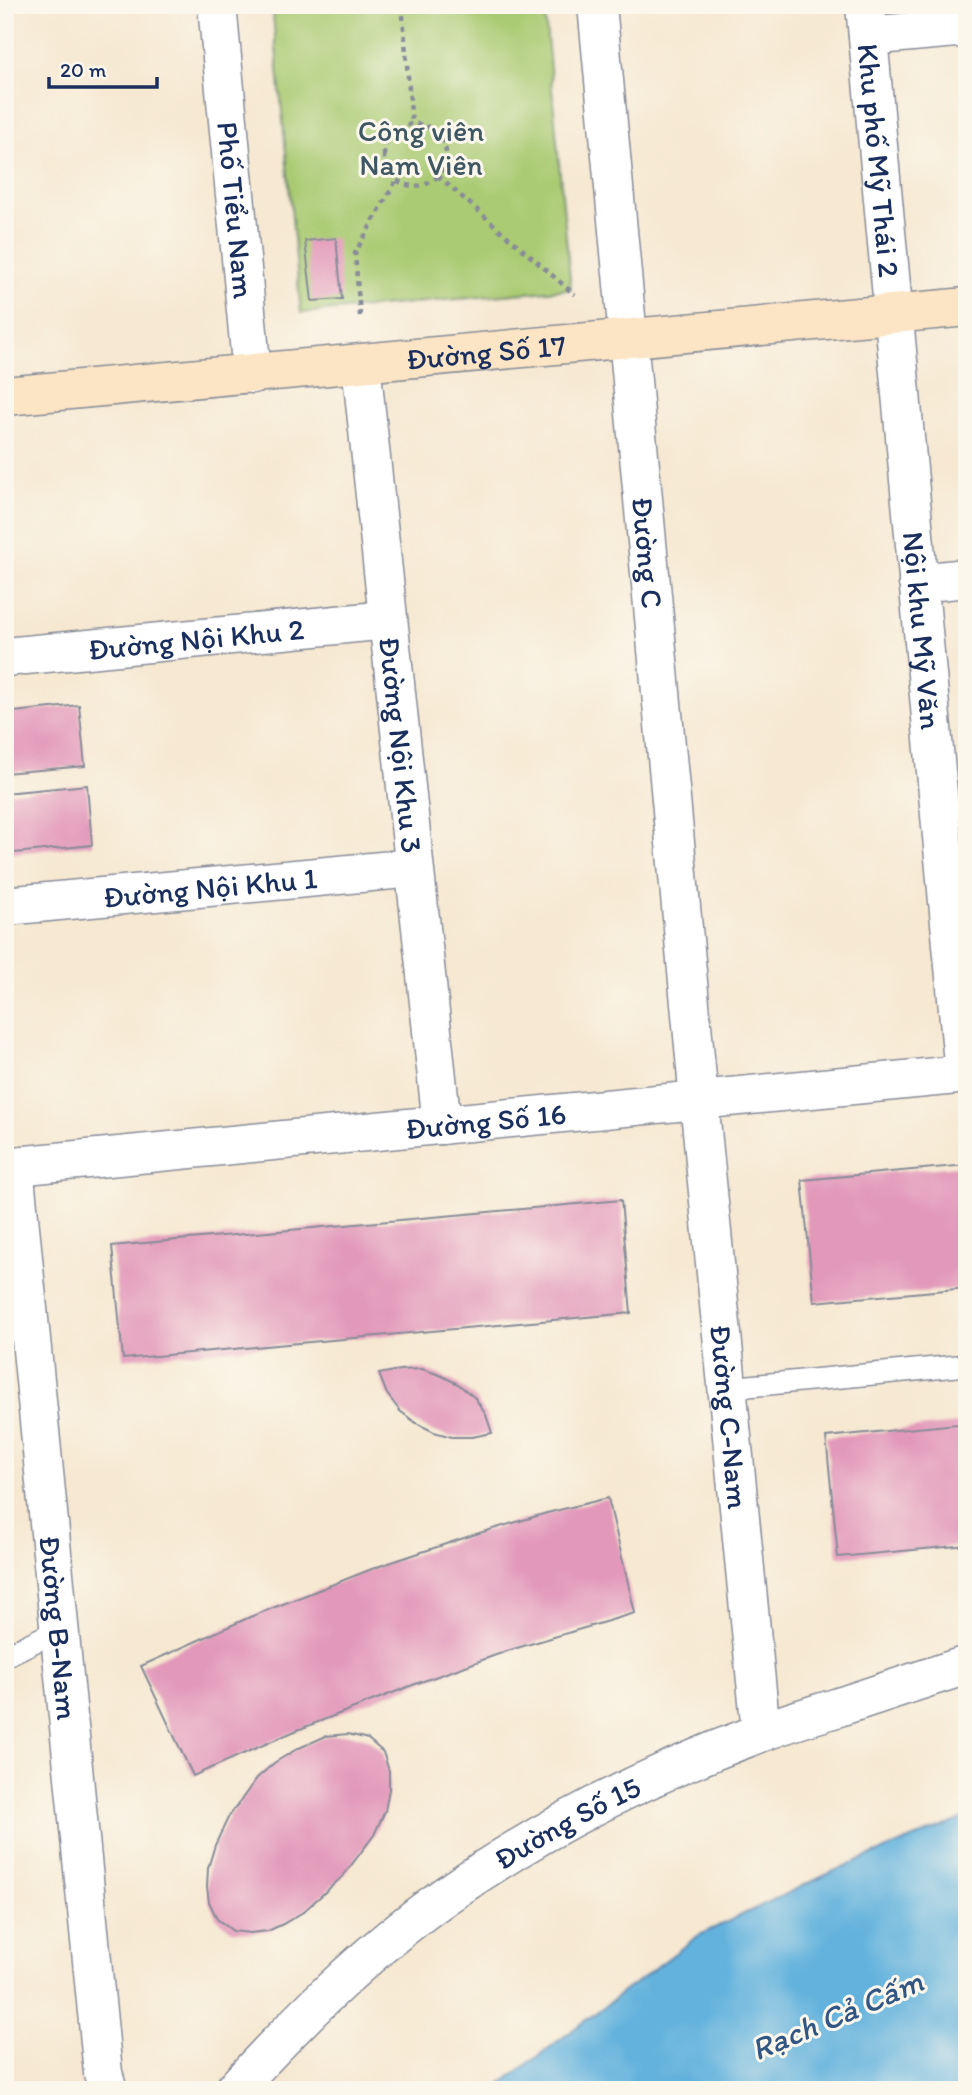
<svg xmlns="http://www.w3.org/2000/svg" width="972" height="2095" viewBox="0 0 972 2095" font-family="Itim,sans-serif">
	<style>
		.green { fill: #aacb73; stroke: #627d68; stroke-width: 2 }
		.water { fill: #63b2dd; stroke: #3f709e; stroke-width: 2 }
		.building { fill: #e298b9 }
		.lines { fill: none; stroke-linecap: round; stroke-linejoin: round }
		.lane-casing { stroke: #888c98; stroke-width: 24 }
		.street-casing { stroke: #888c98; stroke-width: 41 }
		.secondary-casing { stroke: #888c98; stroke-width: 41 }
		.path { stroke: #888c98; stroke-width: 4.5; stroke-dasharray: 5 5; stroke-linecap: butt }
		.lane { stroke: #fff; stroke-width: 21 }
		.street { stroke: #fff; stroke-width: 38 }
		.secondary { stroke: #fce5c4; stroke-width: 38 }
		.labels { text-anchor: middle; dominant-baseline: central; stroke-width: 6; stroke-linejoin: round; paint-order: stroke }
		.park-label { font-size: 30px; fill: #3f5663; stroke: #fbf7ec }
		.street-label { font-size: 30px; fill: #1b2f5e; stroke: #fbf7ec }
		.water-label { font-size: 32px; font-style: italic; fill: #315684; stroke: #fbf7ec }
	</style>
	<rect width="100%" height="100%" fill="#fbf7ec"/>
	<filter id="ink" filterUnits="userSpaceOnUse"><feTurbulence type="fractalNoise" baseFrequency=".0143" numOctaves="2"/><feDisplacementMap in="SourceGraphic" scale="14" xChannelSelector="R" yChannelSelector="G"/><feConvolveMatrix kernelMatrix="1 2 1 2 8 2 1 2 1" color-interpolation-filters="sRGB"/></filter>
	<filter id="wash" filterUnits="userSpaceOnUse"><feTurbulence type="fractalNoise" baseFrequency=".00686" numOctaves="4" result="noise"/><feDisplacementMap in="SourceGraphic" scale="28" xChannelSelector="R" yChannelSelector="G"/><feGaussianBlur stdDeviation="1.57" result="paint"/><feColorMatrix in="noise" values="0 0 0 0 0 0 0 0 0 0 0 0 0 0 0 0 0 1.4 0 .05"/><feComposite in="paint" operator="in"/></filter>
	<g filter="url(#wash)">
		<rect width="100%" height="100%" fill="#f6e8d1"/>
		<path class="green" d="M272,5H544L571,289L301,313Z"/>
		<path class="water" d="M967,1817V2090H493L699,1935L847,1865Z"/>
		<g id="blocks">
			<path class="building" d="M336,238L342,299L312,301L305,241Z
				M79,705L85,766L5,773V713Z
				M87,785L92,845L5,854V793Z
				M967,1165V1288L814,1302L802,1180Z
				M621,1200L631,1313L123,1359L112,1246Z
				M422,1369L440,1375L458,1384L475,1398L486,1415L492,1433L472,1437H452L434,1432L416,1423L400,1411L387,1394L379,1374L400,1370Z
				M967,1423V1545L838,1557L826,1437Z
				M608,1498L635,1613L510,1650L418,1683L295,1731L193,1776L141,1666L250,1617L377,1567L476,1534L547,1513Z
				M348,1734L368,1739L383,1752L389,1771V1789L385,1811L374,1835L343,1876L303,1912L283,1924L268,1931L250,1933L233,1931L217,1919L209,1902L207,1887L208,1868L215,1845L228,1818L257,1778L274,1763L297,1749L326,1736Z"/>
		</g>
	</g>
	<g filter="url(#ink)">
		<use href="#blocks" fill-opacity="0" stroke="#888c98" stroke-width="2"/>
		<g class="lines">
			<g class="lane-casing">
				<path id="lane" d="M728,1388L967,1365
					M5,1656L60,1629"/>
			</g>
			<g class="street-casing">
				<g id="street">
					<path id="s1" d="M217,5L252,374"/>
					<path id="s2" d="M597,5L699,1100L761,1732"/>
					<path id="s3" d="M865,5L964,1074"/>
					<path d="M868,36L967,27"/>
					<path id="s4" d="M361,364L442,1125"/>
					<path d="M918,583L967,578"/>
					<path id="s5" d="M5,657L388,620"/>
					<path id="s6" d="M5,906L414,868"/>
					<path id="s7" d="M14,1166L103,2073L108,2090"/>
					<path id="s8" d="M5,1167L967,1074"/>
					<path id="s9" d="M234,2090C298,2020 367,1951 445,1896C542,1828 649,1774 760,1733C785,1723 810,1716 836,1708C879,1694 923,1679 967,1665"/>
				</g>
			</g>
			<g class="secondary-casing">
				<g id="secondary">
					<path id="s10" d="M5,396L967,307"/>
				</g>
			</g>
			<path class="path" d="M402,5L412,125
				M384 155a31 31 0 1 1 62 0a31 31 0 1 1-62 0Z
				M438,176L575,295
				M360,316L355,253L397,179"/>
			<use href="#lane" class="lane"/>
			<use href="#street" class="street"/>
			<use href="#secondary" class="secondary"/>
		</g>
	</g>
	<g class="labels">
		<g class="park-label">
			<text x="421" y="130">Công viên<tspan x="421" dy="34">Nam Viên</tspan></text>
		</g>
		<g class="street-label">
			<text stroke="none"><textPath href="#s3" startOffset="156">Khu phố Mỹ Thái 2</textPath></text>
			<text stroke="none"><textPath href="#s1" startOffset="206">Phố Tiểu Nam</textPath></text>
			<text stroke="none"><textPath href="#s10" startOffset="483">Đường Số 17</textPath></text>
			<text stroke="none"><textPath href="#s2" startOffset="550">Đường C</textPath></text>
			<text stroke="none"><textPath href="#s3" startOffset="628">Nội khu Mỹ Văn</textPath></text>
			<text stroke="none"><textPath href="#s5" startOffset="192">Đường Nội Khu 2</textPath></text>
			<text stroke="none"><textPath href="#s4" startOffset="383">Đường Nội Khu 3</textPath></text>
			<text stroke="none"><textPath href="#s6" startOffset="206">Đường Nội Khu 1</textPath></text>
			<text stroke="none"><textPath href="#s8" startOffset="483">Đường Số 16</textPath></text>
			<text stroke="none"><textPath href="#s2" startOffset="1418">Đường C-Nam</textPath></text>
			<text stroke="none"><textPath href="#s7" startOffset="464">Đường B-Nam</textPath></text>
			<text stroke="none"><textPath href="#s9" startOffset="430">Đường Số 15</textPath></text>
		</g>
		<g class="water-label">
			<text transform="translate(837 2015) rotate(-23)">Rạch Cả Cấm</text>
		</g>
	</g>
	<rect width="972" height="2095" fill="none" stroke="#fbf7ec" stroke-width="28"/>
	<path d="M49 77v10h108v-10" fill="none" stroke="#1b2f5e" stroke-width="3.5"/>
	<text x="60" y="77" font-size="21" fill="#1b2f5e" stroke="#fbf7ec" stroke-width="5" paint-order="stroke">20 m</text>
</svg>
